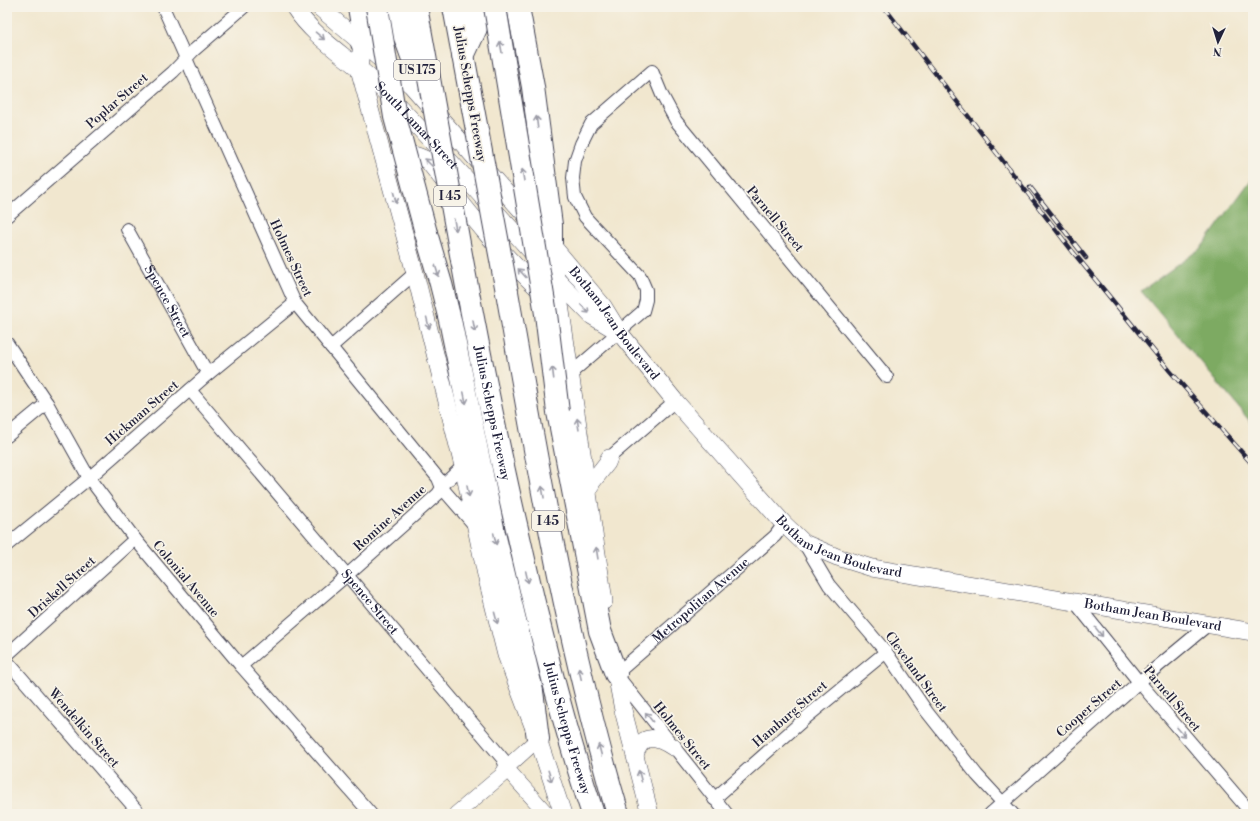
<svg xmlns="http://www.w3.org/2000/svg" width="1260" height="821" viewBox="0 0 1260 821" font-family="'Libre Bodoni',serif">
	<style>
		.forest { fill: #7daa62; stroke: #50664e }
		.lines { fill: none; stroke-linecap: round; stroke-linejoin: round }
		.minor-casing { stroke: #414051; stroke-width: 14 }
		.tertiary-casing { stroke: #414051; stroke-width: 16 }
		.secondary-casing { stroke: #414051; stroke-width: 18 }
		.motorway-casing { stroke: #414051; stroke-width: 24 }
		.minor { stroke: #fff; stroke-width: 12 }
		.tertiary { stroke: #fff; stroke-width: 15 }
		.secondary { stroke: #fff; stroke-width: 17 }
		.motorway { stroke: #fff; stroke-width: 22 }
		.rail-casing { stroke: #22223b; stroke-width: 4.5 }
		.rail { stroke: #f7f3e8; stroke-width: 3; stroke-dasharray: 9; stroke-linecap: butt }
		.motorway-bridge-casing { stroke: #414051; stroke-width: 24; stroke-linecap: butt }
		.motorway-bridge { stroke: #fff; stroke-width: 22 }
		.oneway { stroke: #9c9ca7 }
		.labels { text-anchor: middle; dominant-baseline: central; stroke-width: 3.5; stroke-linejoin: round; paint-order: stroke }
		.shield { fill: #f7f3e8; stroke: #62616f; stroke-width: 1 }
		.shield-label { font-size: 12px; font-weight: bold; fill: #22223b }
		.street-label { font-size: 13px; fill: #22223b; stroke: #f7f3e8 }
	</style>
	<rect width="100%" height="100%" fill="#f7f3e8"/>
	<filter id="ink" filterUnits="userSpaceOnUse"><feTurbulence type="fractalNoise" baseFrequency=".025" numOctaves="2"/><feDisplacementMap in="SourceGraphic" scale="8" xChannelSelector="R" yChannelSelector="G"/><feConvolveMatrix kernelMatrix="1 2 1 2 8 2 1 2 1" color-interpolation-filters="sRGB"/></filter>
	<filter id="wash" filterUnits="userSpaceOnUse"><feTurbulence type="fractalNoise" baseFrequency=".012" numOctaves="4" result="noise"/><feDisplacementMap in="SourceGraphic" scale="16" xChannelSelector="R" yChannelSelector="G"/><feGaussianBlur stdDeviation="0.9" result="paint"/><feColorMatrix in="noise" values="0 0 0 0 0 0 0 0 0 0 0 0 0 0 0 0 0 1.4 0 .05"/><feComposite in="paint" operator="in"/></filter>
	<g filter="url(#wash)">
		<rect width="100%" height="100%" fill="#f1e7cf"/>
		<path class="forest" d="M1253,177V425L1141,291L1201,248Z"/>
	</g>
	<g filter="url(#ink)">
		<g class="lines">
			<g class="minor-casing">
				<g id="minor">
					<path d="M163,7L295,303L438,478L442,488L475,526"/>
					<path d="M7,216L173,72L193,51L244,7"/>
					<path id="s1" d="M127,229L208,374"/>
					<path d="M7,343L47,403L89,478L135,539L241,666L371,814"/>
					<path d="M331,347L415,273"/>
					<path d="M570,374L643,311L646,300V290L640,276L585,217L575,197L573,178L575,161L581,144L591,124L652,71L662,95L676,121L887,377"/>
					<path id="s2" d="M190,390L503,759L506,768"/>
					<path d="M7,436L47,403"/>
					<path d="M609,458L675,401"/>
					<path d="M804,543L829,585L886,652L927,712L977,775L1013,814"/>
					<path d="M7,545L89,478L208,374L295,303"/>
					<path d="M1074,601L1139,682L1252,814"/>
					<path d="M7,655L135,539"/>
					<path d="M7,661L140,814"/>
					<path d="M241,666L346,576L438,494L445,483L463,466"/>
					<path d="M714,799L808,716L886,652"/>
					<path id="s3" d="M727,814L616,674L775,536L784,524"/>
					<path d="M990,814L1139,682L1209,624"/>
				</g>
			</g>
			<g class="tertiary-casing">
				<path id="tertiary" d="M506,768L547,814
					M456,814L502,775L506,768L538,739"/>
			</g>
			<g class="secondary-casing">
				<g id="secondary">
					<path id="s4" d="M294,7C316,41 353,60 381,88C435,143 486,201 538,259"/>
					<path id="s5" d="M319,7L411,85L551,244L603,306L619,332L675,401L784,524L804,543L837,557L872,568L1253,632"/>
					<path d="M362,43L359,69L415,273L463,466L486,575L506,655L538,739L563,814"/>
					<path d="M396,161C408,152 416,154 428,161C465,208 502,256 547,297"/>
					<path d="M551,244L604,601"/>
					<path d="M554,277L592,316L617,331"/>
					<path d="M588,492L592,482L607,463L609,458"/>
					<path d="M614,663L623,710L650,814"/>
					<path d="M635,755C642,732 657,737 673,747"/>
				</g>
			</g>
			<g class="motorway-casing">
				<g id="motorway">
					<path d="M359,7L362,25V43"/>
					<path d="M454,7L469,87"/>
					<path d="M518,7L533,87L551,225V244"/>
					<path d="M463,56L476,28L474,7"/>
					<path d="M426,233L441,284L450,320L494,533L532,691L538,739"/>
					<path id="s6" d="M462,260C479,352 497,443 518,533C539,628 562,722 593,814"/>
					<path d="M507,292C538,468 567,643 618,814"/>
					<path d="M558,412L600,631L616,674"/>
				</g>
			</g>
			<use href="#minor" class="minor"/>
			<use href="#tertiary" class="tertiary"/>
			<use href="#secondary" class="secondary"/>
			<use href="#motorway" class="motorway"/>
			<g class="rail-casing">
				<path id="rail" d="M884,7L1073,252L1170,371L1253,465
					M1030,187L1086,258"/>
			</g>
			<use href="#rail" class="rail"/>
			<g class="motorway-bridge-casing">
				<path id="motorway-bridge" d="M377,7L395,117L426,233
					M400,7L405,37L417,70
					M416,7L462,260
					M495,7L546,314L558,412
					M469,87L507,292"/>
			</g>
			<use href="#motorway-bridge" class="motorway-bridge"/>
		</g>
		<defs><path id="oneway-shaft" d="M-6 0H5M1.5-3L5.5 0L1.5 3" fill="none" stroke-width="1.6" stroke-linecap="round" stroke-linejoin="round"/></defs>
		<g class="oneway">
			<use href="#oneway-shaft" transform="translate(320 36) rotate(40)"/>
			<use href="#oneway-shaft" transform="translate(501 47) rotate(-100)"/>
			<use href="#oneway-shaft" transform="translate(537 122) rotate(-97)"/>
			<use href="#oneway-shaft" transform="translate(429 163) rotate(-135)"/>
			<use href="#oneway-shaft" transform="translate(523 175) rotate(-99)"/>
			<use href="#oneway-shaft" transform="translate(395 198) rotate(75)"/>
			<use href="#oneway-shaft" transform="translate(455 225) rotate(80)"/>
			<use href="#oneway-shaft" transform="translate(437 271) rotate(73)"/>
			<use href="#oneway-shaft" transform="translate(522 273) rotate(-132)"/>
			<use href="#oneway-shaft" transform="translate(585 309) rotate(45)"/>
			<use href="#oneway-shaft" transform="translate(428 323) rotate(76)"/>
			<use href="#oneway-shaft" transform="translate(474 326) rotate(79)"/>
			<use href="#oneway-shaft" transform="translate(553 373) rotate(-97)"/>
			<use href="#oneway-shaft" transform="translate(465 398) rotate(78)"/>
			<use href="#oneway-shaft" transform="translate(578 424) rotate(-99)"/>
			<use href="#oneway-shaft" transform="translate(468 491) rotate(79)"/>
			<use href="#oneway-shaft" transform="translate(543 492) rotate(-100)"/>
			<use href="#oneway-shaft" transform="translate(495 539) rotate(77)"/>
			<use href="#oneway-shaft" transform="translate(597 553) rotate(-99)"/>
			<use href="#oneway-shaft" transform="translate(527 577) rotate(77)"/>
			<use href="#oneway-shaft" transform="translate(496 618) rotate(75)"/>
			<use href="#oneway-shaft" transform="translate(1099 632) rotate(51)"/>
			<use href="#oneway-shaft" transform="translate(580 674) rotate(-103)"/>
			<use href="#oneway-shaft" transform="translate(649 717) rotate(-128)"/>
			<use href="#oneway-shaft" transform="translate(1181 732) rotate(49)"/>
			<use href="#oneway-shaft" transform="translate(600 750) rotate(-105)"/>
			<use href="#oneway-shaft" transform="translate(550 776) rotate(72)"/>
			<use href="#oneway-shaft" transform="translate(640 776) rotate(-105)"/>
		</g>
	</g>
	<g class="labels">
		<g class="shield">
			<rect x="394" y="60" width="46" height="20" rx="3"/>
			<rect x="434" y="186" width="32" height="20" rx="3"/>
			<rect x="532" y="511" width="32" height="20" rx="3"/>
		</g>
		<g class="shield-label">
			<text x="417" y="70">US 175</text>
			<text x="450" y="196">I 45</text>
			<text x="548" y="521">I 45</text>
		</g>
		<g class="street-label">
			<text transform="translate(470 94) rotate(80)">Julius Schepps Freeway</text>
			<text transform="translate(117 101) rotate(-41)">Poplar Street</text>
			<text stroke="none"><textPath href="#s4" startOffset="171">South Lamar Street</textPath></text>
			<text transform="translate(775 219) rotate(50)">Parnell Street</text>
			<text transform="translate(291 258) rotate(65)">Holmes Street</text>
			<text stroke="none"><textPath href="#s1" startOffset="83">Spence Street</textPath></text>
			<text stroke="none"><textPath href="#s5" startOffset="434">Botham Jean Boulevard</textPath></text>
			<text transform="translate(142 413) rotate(-41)">Hickman Street</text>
			<text stroke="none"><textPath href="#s6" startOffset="156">Julius Schepps Freeway</textPath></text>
			<text transform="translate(390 518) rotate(-42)">Romine Avenue</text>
			<text stroke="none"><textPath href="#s5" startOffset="758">Botham Jean Boulevard</textPath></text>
			<text transform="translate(186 579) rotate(50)">Colonial Avenue</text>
			<text transform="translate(62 587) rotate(-42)">Driskell Street</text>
			<text stroke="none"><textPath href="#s3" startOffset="291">Metropolitan Avenue</textPath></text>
			<text stroke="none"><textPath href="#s2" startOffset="278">Spence Street</textPath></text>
			<text stroke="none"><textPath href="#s5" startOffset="1082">Botham Jean Boulevard</textPath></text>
			<text transform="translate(916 672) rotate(54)">Cleveland Street</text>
			<text transform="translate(1172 699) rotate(50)">Parnell Street</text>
			<text transform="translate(1089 708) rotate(-41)">Cooper Street</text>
			<text transform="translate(790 714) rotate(-41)">Hamburg Street</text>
			<text transform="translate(84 728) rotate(49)">Wendelkin Street</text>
			<text stroke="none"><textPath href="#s6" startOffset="480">Julius Schepps Freeway</textPath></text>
			<text transform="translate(682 736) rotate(51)">Holmes Street</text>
		</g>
	</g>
	<rect width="1260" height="821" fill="none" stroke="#f7f3e8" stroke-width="24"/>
	<g transform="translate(1218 42) rotate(184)" stroke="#f7f3e8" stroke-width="3" paint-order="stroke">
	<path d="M0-3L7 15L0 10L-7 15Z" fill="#22223b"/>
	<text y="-6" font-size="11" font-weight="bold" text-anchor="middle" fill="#22223b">N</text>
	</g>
</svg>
